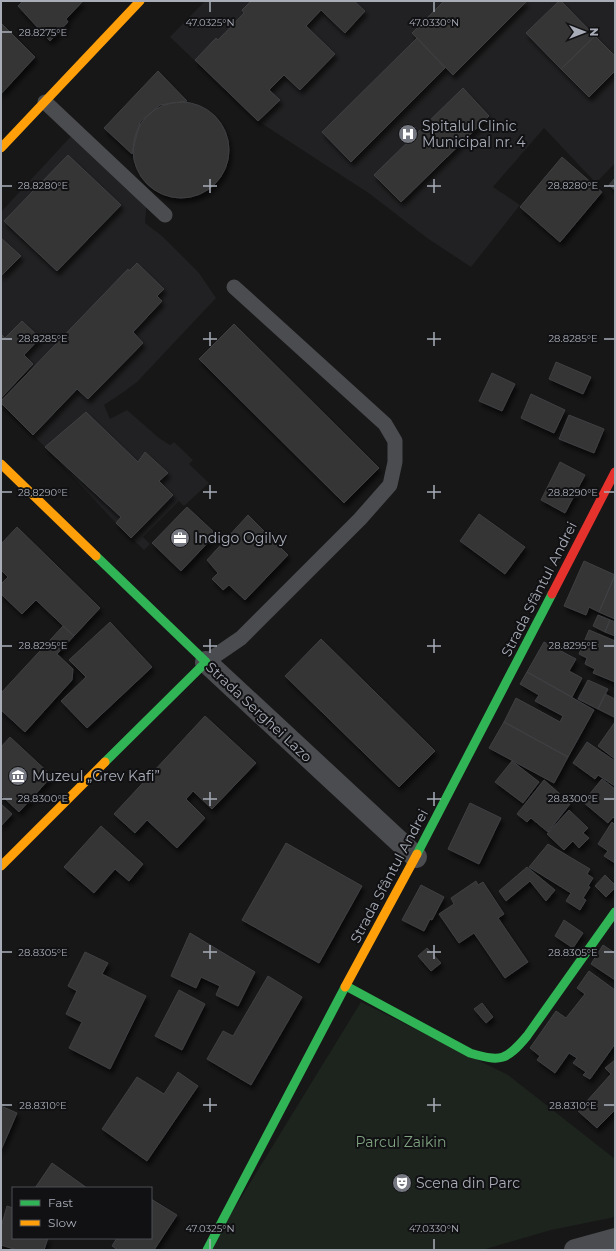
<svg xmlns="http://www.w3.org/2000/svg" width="616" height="1251" viewBox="0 0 616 1251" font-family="Montserrat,sans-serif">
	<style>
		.built { fill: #212123 }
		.green { fill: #1d241e }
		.building { fill: #353536; stroke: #3f4043; filter: url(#shadow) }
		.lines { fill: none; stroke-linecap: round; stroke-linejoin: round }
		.lane { stroke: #4b4c50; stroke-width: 15 }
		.street { stroke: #4b4c50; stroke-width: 22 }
		.fast { stroke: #30b455; stroke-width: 9 }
		.slow { stroke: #ff9f0a; stroke-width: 9 }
		.jam { stroke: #e5322d; stroke-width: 9 }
		.ticks { fill: none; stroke: #a8adb8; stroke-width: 1.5 }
		.labels { text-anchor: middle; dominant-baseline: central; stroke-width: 4; stroke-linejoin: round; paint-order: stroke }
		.poi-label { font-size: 14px; fill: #a8adb8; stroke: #111113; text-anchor: start }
		.street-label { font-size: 14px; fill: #a8adb8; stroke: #111113 }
		.park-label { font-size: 14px; fill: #7fa381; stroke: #111113 }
		.ticks-label { font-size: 10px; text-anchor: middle; fill: #a8adb8; stroke: #111113; stroke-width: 4; stroke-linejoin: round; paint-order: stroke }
	</style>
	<defs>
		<filter id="shadow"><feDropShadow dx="2.5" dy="4.5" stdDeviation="2" flood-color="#0009"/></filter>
	</defs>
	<rect width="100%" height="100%" fill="#171717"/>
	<path class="built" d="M205,1H615V163L596,183L544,128L493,187L520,205L471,267L427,238L370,194L258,121L170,37Z
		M74,133L147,198L145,223L162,236L199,273L216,298L137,382L122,393L104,405L110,419L127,410L159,438L170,445L174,442L193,460L189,464L209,483L184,506L179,501L143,537L150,544L144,550L116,523L45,447L1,403V212Z"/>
	<path class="green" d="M361,1002L508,1075L615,1159V1217L551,1230L482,1250H209Z"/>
	<path class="building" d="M23,1H83L66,19L68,22L50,41L18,6Z
		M251,1H354L365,11L345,33L321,10L306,26L335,54L300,90L284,75L269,90L280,100L258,121L195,60L216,38L218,40L244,13L242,10Z
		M444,1H527L453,75L412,33Z
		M559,1H561L595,36L561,69L526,33Z
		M1,23L35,57L1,94Z
		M595,36L615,56V71L589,97L561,69Z
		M417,38L445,68L351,162L322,132Z
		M158,71L187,101L160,105L140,122L132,154L104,128Z
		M463,88L489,116L401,202L374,175Z
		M133 150a48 48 0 1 1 96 0a48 48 0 1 1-96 0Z
		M68,155L121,205L57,271L4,221Z
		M562,157L602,192L560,242L520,207Z
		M615,178V190L609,185Z
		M1,238L21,256L1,276Z
		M137,263L164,289L157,296L162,301L133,332L143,343L88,399L77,389L33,435L1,403V401L128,269L129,271Z
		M22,321L40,338L24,355L33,364L1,398V334L5,338Z
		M234,324L379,468L344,503L199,359Z
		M556,362L591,377L583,394L549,379Z
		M492,373L515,384L502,411L479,401Z
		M531,394L565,410L554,433L521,418Z
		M86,412L138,462L145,452L168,473L159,481L173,495L131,538L116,523L121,517L45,447Z
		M569,415L604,429L594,453L559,439Z
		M560,462L585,475L565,513L541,500Z
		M187,507L216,534L181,571L152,543Z
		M479,514L525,547L505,574L460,541Z
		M248,515L288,555L245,600L229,585L223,590L212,579L218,573L207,560Z
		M17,527L100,608L74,636L36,600L22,614L1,594V584L8,577L1,570V544Z
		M584,561L615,575L599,612L589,607L586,615L564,606Z
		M615,575V619L599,612Z
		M598,615L610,620L605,632L593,626Z
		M610,620L615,622V636L605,632Z
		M110,622L152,667L87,728L61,701L86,677L69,660Z
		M63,626L74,636L57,654L73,669L72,680L25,732L1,710V693Z
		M589,630L615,641V682L593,673L595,669L585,664L587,658L579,654Z
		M321,639L435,751L399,787L285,676Z
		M544,642L576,659L569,671L582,678L572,697L527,672Z
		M527,672L594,710L568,757L504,722L516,698L560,722L563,716L535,701L539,695L520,684Z
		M588,680L608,689L598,709L578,699Z
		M605,694L615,699V715L614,717L598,709Z
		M205,716L256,763L212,809L193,791L186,799L205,818L177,848L147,820L135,833L114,814Z
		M504,722L568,757L554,783L489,748Z
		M615,722V759L598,746Z
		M10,737L52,776L19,812L1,795V747Z
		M587,742L615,761V786L598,775L595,779L573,763Z
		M512,761L539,782L523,803L495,782Z
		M602,779L615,789V819L613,817L608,823L583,802Z
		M544,780L560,794L559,795L570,804L548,832L531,818L527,822L517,814Z
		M470,803L501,818L479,864L448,849Z
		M1,804L12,814L1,826Z
		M569,810L588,828L583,833L589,838L579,848L573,841L564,850L547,834Z
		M612,822L615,825V863L604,856L608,851L598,844Z
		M101,826L143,864L129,881L115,869L94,893L64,867Z
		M286,843L362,886L319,963L242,920Z
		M548,844L590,869L587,874L593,878L588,886L590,887L583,898L586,900L580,910L566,901L571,893L529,867Z
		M527,867L555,890L546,901L530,881L506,901L499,891Z
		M605,875L615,885V888L606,897L595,886Z
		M476,881L478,885L483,882L504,914L498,918L528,962L505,978L474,933L459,943L439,914L454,904L451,898Z
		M421,885L444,897L432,920L430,919L424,931L402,920Z
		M564,920L583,933L573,948L555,936Z
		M190,933L255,972L238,1006L216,995L220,986L201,977L196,988L171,976Z
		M603,945L615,953V980L591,964Z
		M427,948L441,963L431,971L418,956Z
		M85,952L108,963L102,974L146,996L110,1069L69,1048L82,1022L66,1014L77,991L68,986Z
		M589,971L615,990V1044L590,1079L583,1075L586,1072L573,1063L577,1058L569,1053L555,1073L537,1060L540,1056L530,1048L556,1011L566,1018L585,994L577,988Z
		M268,976L302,997L251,1085L207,1059L223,1031L233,1036Z
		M179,990L205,1004L182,1050L155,1036Z
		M482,1003L493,1017L486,1023L474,1009Z
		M615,1060V1110L597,1128L578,1111L611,1074L605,1068Z
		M178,1072L198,1086L147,1161L102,1129L137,1077L164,1094Z
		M1,1106L17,1113L1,1150Z
		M52,1163L87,1188H35Z
		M151,1199L177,1215L154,1250H118L112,1246L117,1238H151Z
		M7,1206L13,1208V1238H48L44,1250H17L1,1245V1227Z"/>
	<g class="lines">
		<path class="lane" d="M45,102L165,215
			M206,662L241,638L360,519L390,485L395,462V441L385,424L234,287"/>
		<path class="street" d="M206,662L416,857
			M575,1250L615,1239"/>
		<path class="fast" d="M96,556L206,662L105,762
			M417,854L552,594
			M346,986L470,1053C501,1062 506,1061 527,1036L615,912
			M207,1250L345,987"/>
		<path class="slow" d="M1,148L140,1
			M1,464L96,556
			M1,866L105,762
			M345,987L417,854"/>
		<path class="jam" d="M552,594L615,472"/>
	</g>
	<path class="ticks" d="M210,2V12M434,2V12M2,32H12M210,179V193M434,179V193M2,186H12M203,186H217M427,186H441M604,186H614M210,332V346M434,332V346M2,339H12M203,339H217M427,339H441M604,339H614M210,485V499M434,485V499M2,492H12M203,492H217M427,492H441M604,492H614M210,639V653M434,639V653M2,646H12M203,646H217M427,646H441M604,646H614M210,792V806M434,792V806M2,799H12M203,799H217M427,799H441M604,799H614M210,945V959M434,945V959M2,952H12M203,952H217M427,952H441M604,952H614M210,1098V1112M434,1098V1112M2,1105H12M203,1105H217M427,1105H441M604,1105H614M210,1239V1249M434,1239V1249"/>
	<defs>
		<g id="hospital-disc" transform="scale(1)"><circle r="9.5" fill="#757880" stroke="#111113"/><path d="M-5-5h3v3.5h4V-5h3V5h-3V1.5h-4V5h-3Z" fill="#fff"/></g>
		<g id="office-disc" transform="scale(1)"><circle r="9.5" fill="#757880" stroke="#111113"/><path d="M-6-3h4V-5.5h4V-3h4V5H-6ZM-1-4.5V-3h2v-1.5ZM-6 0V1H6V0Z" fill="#fff"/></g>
		<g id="museum-disc" transform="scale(1)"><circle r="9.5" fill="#757880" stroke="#111113"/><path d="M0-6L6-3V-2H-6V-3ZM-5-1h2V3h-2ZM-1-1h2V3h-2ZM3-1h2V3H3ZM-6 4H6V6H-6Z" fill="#fff"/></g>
		<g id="theatre-disc" transform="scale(1)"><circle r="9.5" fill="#757880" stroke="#111113"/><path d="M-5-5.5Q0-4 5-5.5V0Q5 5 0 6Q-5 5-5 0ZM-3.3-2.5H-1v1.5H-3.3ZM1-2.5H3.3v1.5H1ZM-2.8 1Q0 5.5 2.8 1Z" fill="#fff"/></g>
	</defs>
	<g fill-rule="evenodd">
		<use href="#hospital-disc" x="408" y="134"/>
		<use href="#office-disc" x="180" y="538"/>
		<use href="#museum-disc" x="18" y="776"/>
		<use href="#theatre-disc" x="402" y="1183"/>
	</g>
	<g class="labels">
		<g class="poi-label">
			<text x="422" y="126">Spitalul Clinic<tspan x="422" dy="16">Municipal nr. 4</tspan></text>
			<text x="194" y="538">Indigo Ogilvy</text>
			<text x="32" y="776">Muzeul „Grev Kafi”</text>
			<text x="416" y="1183">Scena din Parc</text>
		</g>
		<g class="street-label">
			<text transform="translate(539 589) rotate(-63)">Strada Sfântul Andrei</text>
			<text transform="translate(259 712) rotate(43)">Strada Serghei Lazo</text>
			<text transform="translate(389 876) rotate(-62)">Strada Sfântul Andrei</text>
		</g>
		<g class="park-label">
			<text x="401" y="1142">Parcul Zaikin</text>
		</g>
	</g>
	<g class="ticks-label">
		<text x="210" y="26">47.0325°N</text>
		<text x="434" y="26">47.0330°N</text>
		<text x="43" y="36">28.8275°E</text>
		<text x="573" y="189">28.8280°E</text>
		<text x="43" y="189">28.8280°E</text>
		<text x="573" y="342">28.8285°E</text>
		<text x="43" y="342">28.8285°E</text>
		<text x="573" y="496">28.8290°E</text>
		<text x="43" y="496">28.8290°E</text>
		<text x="573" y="649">28.8295°E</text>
		<text x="43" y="649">28.8295°E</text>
		<text x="573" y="802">28.8300°E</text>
		<text x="43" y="802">28.8300°E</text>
		<text x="573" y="956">28.8305°E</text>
		<text x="43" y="956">28.8305°E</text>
		<text x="43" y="1109">28.8310°E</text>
		<text x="573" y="1109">28.8310°E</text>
		<text x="210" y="1232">47.0325°N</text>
		<text x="434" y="1232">47.0330°N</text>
	</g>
	<rect width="616" height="1251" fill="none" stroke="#a8adb8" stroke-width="4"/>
	<rect x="12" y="1187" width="140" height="52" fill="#111113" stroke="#4d4f55"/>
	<rect x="20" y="1200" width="20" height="6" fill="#30b455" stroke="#4d4f55"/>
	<text x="48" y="1207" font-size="12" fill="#a8adb8">Fast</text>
	<rect x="20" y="1220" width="20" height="6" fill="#ff9f0a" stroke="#4d4f55"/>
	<text x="48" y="1227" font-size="12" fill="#a8adb8">Slow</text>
	<g transform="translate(584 32) rotate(90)" stroke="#111113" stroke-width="3" paint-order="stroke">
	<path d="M0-3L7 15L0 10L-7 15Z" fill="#a8adb8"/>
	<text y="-6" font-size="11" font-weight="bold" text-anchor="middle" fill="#a8adb8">N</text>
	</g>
</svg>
